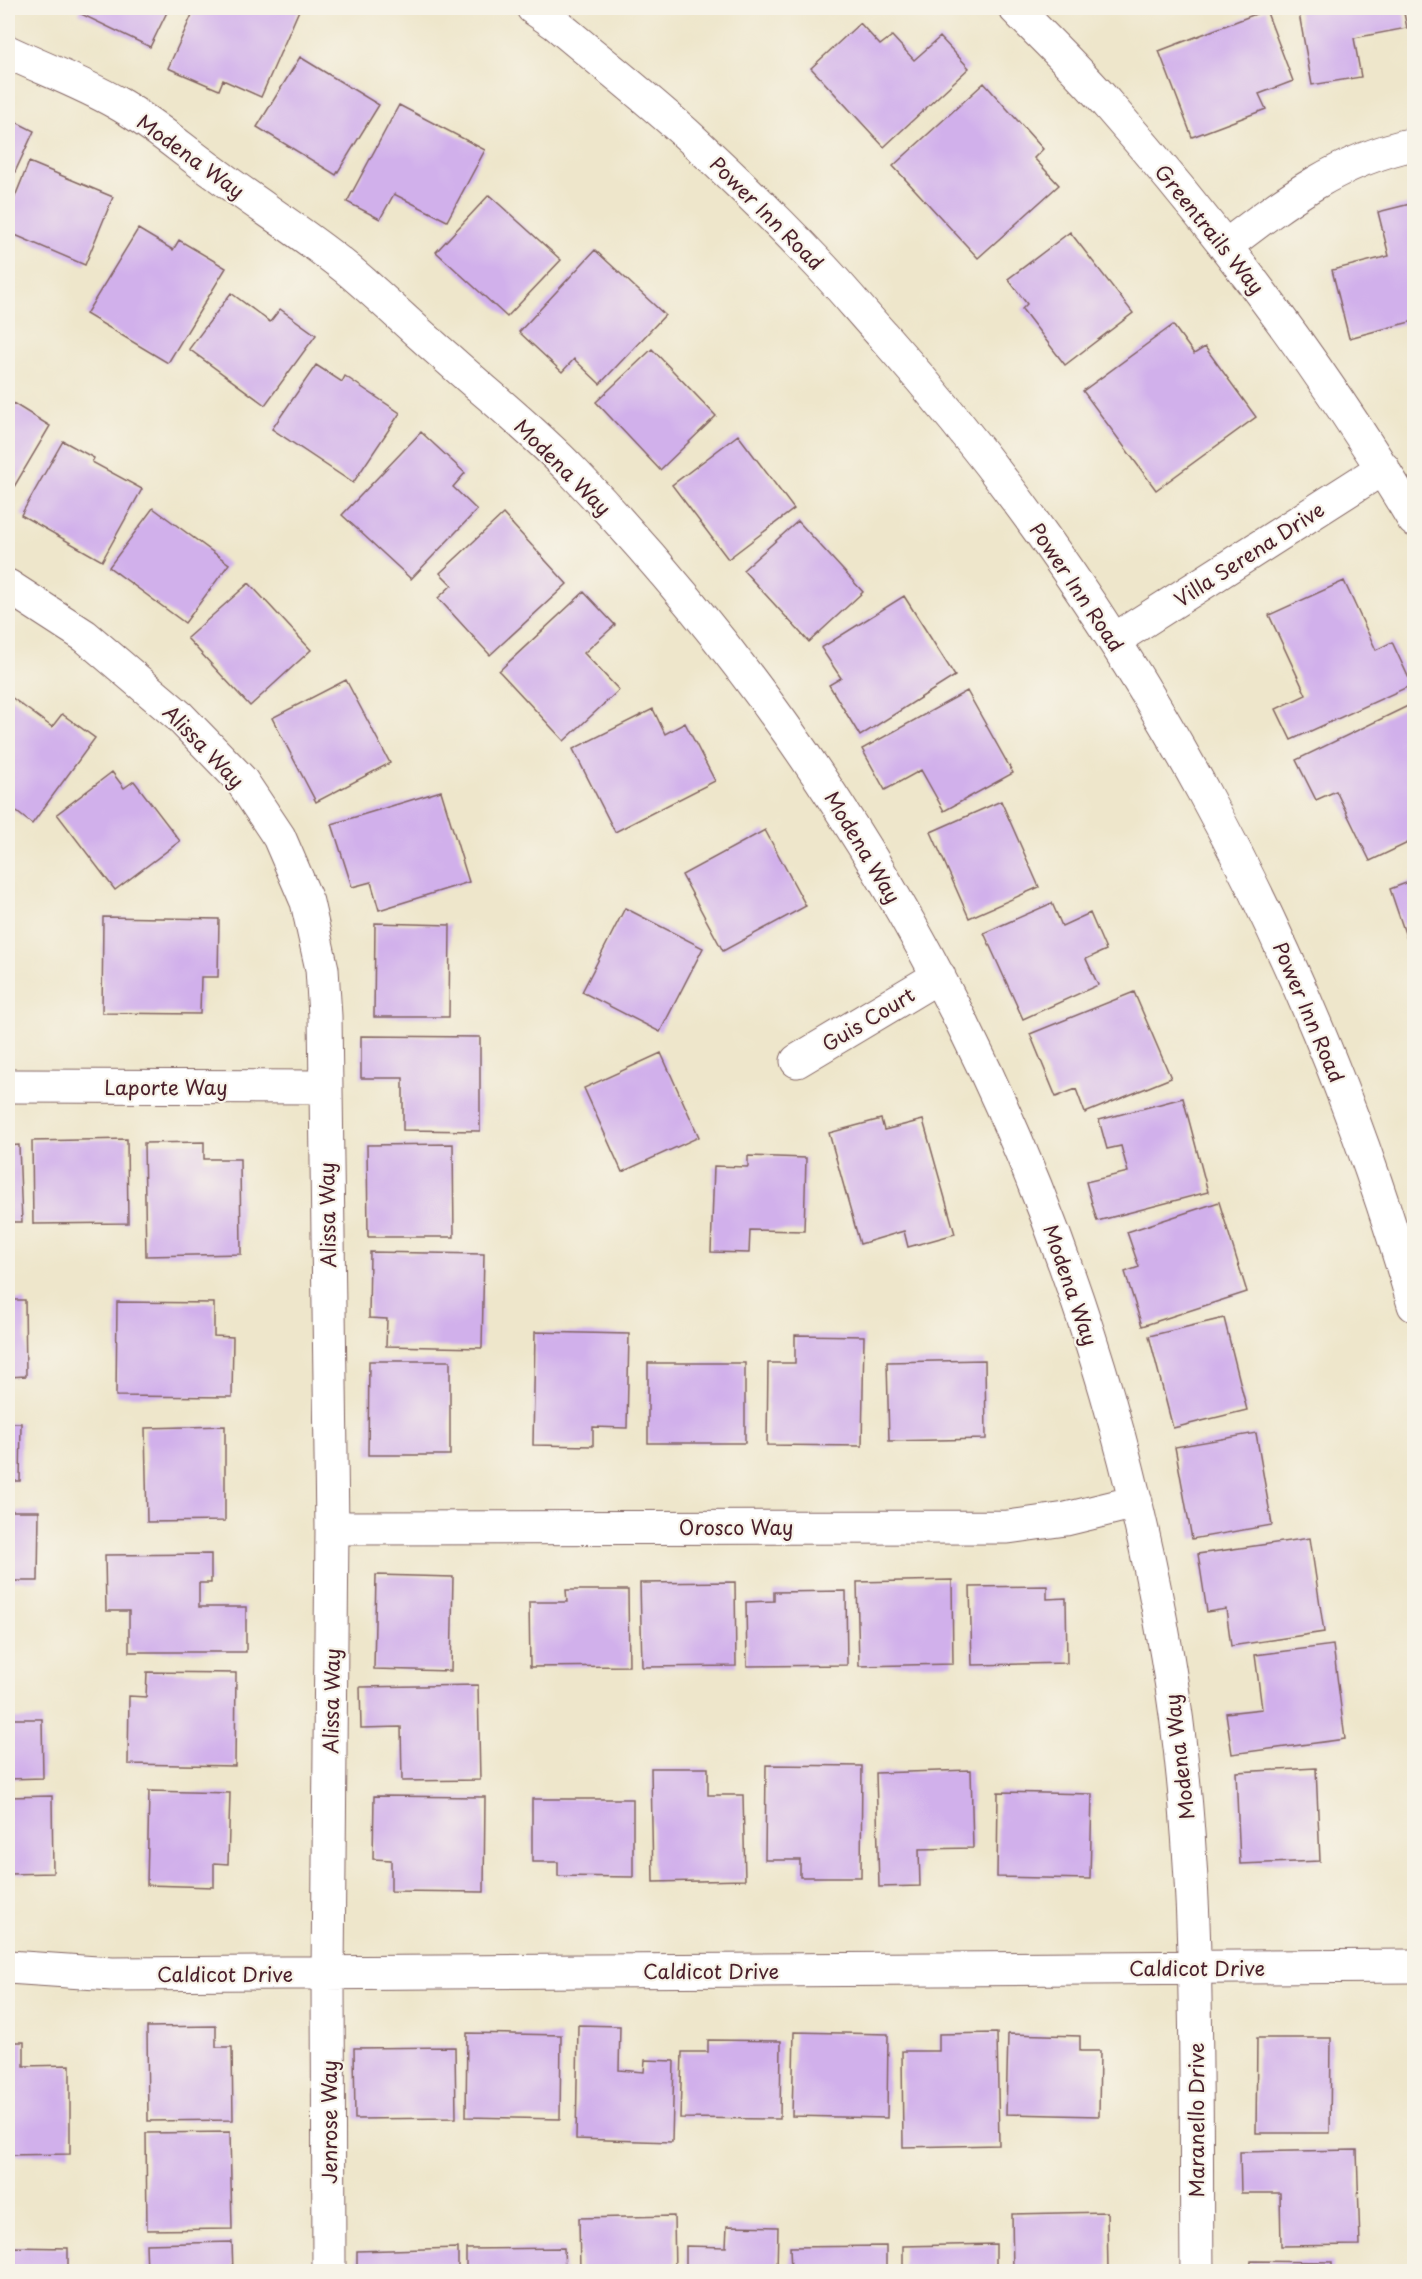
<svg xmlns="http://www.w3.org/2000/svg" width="1422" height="2279" viewBox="0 0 1422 2279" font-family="'Playpen Sans',sans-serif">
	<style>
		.building { fill: #d1b0eb }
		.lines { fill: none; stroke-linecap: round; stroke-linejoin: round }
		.minor-casing { stroke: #836563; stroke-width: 35 }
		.secondary-casing { stroke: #836563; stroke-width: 35 }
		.minor { stroke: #fff; stroke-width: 33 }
		.secondary { stroke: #fff; stroke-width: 33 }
		.labels { text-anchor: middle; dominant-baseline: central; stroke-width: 4.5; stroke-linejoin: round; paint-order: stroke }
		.street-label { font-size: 20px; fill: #4a1f2b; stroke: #f7f3e8 }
	</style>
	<rect width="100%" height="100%" fill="#f7f3e8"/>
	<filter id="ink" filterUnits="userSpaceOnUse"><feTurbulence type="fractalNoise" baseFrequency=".0167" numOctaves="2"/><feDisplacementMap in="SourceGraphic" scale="12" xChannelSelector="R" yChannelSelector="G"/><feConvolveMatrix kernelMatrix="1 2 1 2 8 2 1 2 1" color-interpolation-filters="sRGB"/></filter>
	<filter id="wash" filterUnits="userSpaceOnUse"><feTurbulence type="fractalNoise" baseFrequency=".008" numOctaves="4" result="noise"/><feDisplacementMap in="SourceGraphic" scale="24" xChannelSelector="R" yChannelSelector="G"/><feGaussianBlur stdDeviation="1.35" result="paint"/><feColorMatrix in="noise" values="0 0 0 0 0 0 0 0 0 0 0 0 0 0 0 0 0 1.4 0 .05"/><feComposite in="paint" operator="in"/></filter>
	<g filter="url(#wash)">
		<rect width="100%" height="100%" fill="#eee6cb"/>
		<g id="blocks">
			<path class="building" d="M82,8H169L150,47L79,13Z
				M195,8H300L261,97L223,80L219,90L168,68Z
				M1298,8H1403L1407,28L1354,38L1361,77L1312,85Z
				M1266,10L1293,81L1259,94L1266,109L1192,137L1159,51Z
				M860,23L880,45L892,36L914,60L940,37L969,68L884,147L811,68Z
				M300,57L379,105L336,175L257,127Z
				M984,83L1043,149L1034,158L1059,185L978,258L893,166Z
				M399,105L485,150L447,221L394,194L380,219L347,202Z
				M8,118L34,131L8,187Z
				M29,162L113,197L85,265L8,232V214Z
				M489,195L561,260L507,317L436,252Z
				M1414,203V321L1349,338L1332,270L1389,256L1378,212Z
				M138,229L173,250L179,240L226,268L168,363L86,314Z
				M1070,232L1133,313L1065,365L1022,309L1027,304L1008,279Z
				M595,250L665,315L600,384L574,359L562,372L519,332Z
				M231,293L270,322L280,309L316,335L265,405L189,349Z
				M1173,325L1194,354L1205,347L1256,417L1156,490L1083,391Z
				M652,349L716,416L660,470L596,402Z
				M316,365L342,382L345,376L400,413L353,483L272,429Z
				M8,400L50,426L11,492L8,490Z
				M421,432L465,473L453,487L477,510L411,579L342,515Z
				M738,435L794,509L728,559L672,485Z
				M63,441L94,458L92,462L142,489L102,561L21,515Z
				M153,508L229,564L185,623L109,567Z
				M503,514L567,584L490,655L438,598L452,585L440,573Z
				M798,521L863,592L809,642L743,570Z
				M1344,581L1376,650L1392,642L1412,685L1291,740L1276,709L1306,695L1269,615Z
				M249,583L311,650L250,706L187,638Z
				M584,592L615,625L584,653L619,690L564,741L499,671Z
				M904,596L955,676L860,736L829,685L841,678L821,648Z
				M346,680L390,763L316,802L272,718Z
				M967,691L1013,773L944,811L921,770L885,790L862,749Z
				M11,697L52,727L62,714L95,738L32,824L8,805V701Z
				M1414,703V840L1370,861L1336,791L1316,800L1296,760Z
				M653,709L665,734L685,723L715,781L615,832L573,749Z
				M112,772L124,788L134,781L180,841L115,890L57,814Z
				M441,791L469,882L379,910L371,882L352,887L332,824Z
				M1001,801L1039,887L969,918L931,832Z
				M765,830L806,906L723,951L682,875Z
				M1414,880V960L1390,889Z
				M1052,903L1062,926L1090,913L1106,950L1086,959L1098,985L1023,1019L984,933Z
				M625,908L703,948L660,1032L582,992Z
				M103,917L219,919L218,977H201L200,1014L102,1013Z
				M375,923L450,925L449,1017H374Z
				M1134,992L1171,1078L1085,1113L1076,1089L1056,1097L1030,1034Z
				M361,1036L480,1037V1131L403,1130V1078H361Z
				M661,1053L699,1137L622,1172L584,1088Z
				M1183,1098L1208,1192L1097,1221L1086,1182L1128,1172L1121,1146L1107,1149L1099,1120Z
				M881,1119L884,1130L923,1120L955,1234L908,1247L904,1231L860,1244L829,1133Z
				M127,1139L128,1223L33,1224L32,1141Z
				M204,1142V1159H240L241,1254L146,1256L144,1143Z
				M453,1144L454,1237H368L367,1145Z
				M19,1145L22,1222H8V1146Z
				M748,1156L806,1158L804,1231L750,1230L749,1253L711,1252L714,1166L748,1167Z
				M1219,1202L1247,1292L1142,1326L1125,1272L1139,1267L1127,1232Z
				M370,1252L484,1254L482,1348L386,1346L387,1319L369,1318Z
				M8,1300H25L26,1376L8,1377Z
				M117,1302L214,1303V1336L233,1337L232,1397L116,1396Z
				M1224,1318L1247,1410L1173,1428L1149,1336Z
				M535,1332L629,1334L627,1428L593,1427V1446L533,1445Z
				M795,1335L864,1336L862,1446L767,1445L768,1363H795Z
				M985,1360L986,1439L889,1441L887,1362Z
				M369,1361H450V1455H368Z
				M648,1363H745V1443H648Z
				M8,1423H21L20,1481H8Z
				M225,1426V1521L147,1522L145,1428Z
				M1256,1433L1272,1525L1192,1539L1175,1447Z
				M8,1511H39L38,1581H8Z
				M1310,1538L1324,1632L1231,1646L1226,1609L1207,1612L1198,1554Z
				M211,1554V1583H199V1607H246V1652H129V1611H106L105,1555Z
				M376,1575L453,1577L451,1671L374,1669Z
				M952,1580L953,1664L859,1666L857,1582Z
				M735,1582L736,1666L642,1667L640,1583Z
				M1047,1586V1599L1066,1598L1067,1663L972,1665L970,1587Z
				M566,1590H628L629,1666L530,1667L529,1602H567Z
				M846,1591L847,1665L747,1666L746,1602L774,1601V1592Z
				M8,1600H10L11,1676H8Z
				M1333,1645L1345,1739L1232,1754L1226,1713L1262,1709L1255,1655Z
				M147,1672L236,1673L235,1766L128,1764L129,1696L146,1697Z
				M478,1685L480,1780L402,1781L401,1727L361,1728L360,1687Z
				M8,1699H11V1719H42L43,1778L8,1779Z
				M766,1765L862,1766L861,1877H800V1860H765Z
				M651,1768H708V1795H743L745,1880L653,1882Z
				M1316,1768L1320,1861L1240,1864L1236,1772Z
				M971,1770L973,1848L919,1849L920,1886L879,1887L876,1773Z
				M149,1791L230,1793L228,1864L214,1863V1887L147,1885Z
				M998,1792L1092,1794L1090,1879L997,1877Z
				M52,1796L53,1873L8,1874V1797Z
				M374,1796L485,1797L484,1892L391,1891V1860L373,1859Z
				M532,1799H633V1877L558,1876V1862H532Z
				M578,2025L620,2026L619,2070L644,2072L645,2060L674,2061L672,2142L576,2139Z
				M216,2026V2047H232L233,2120L148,2121L147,2027Z
				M794,2032L888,2034L887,2118L792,2116Z
				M467,2033L561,2035L560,2119L466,2117Z
				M997,2033L999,2145L903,2147L902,2051H939V2034Z
				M1008,2034L1080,2036V2051H1100L1099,2116L1006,2114Z
				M1257,2038H1331L1330,2133H1256Z
				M708,2040L781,2041L780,2119L680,2118L682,2052H708Z
				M8,2042H24V2066L70,2065V2154L8,2155Z
				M455,2047L456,2118L355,2119L354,2048Z
				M230,2132L232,2229L147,2230L146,2133Z
				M1357,2150L1360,2245L1281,2246L1280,2193H1241L1240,2152Z
				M1107,2212L1108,2272H1013L1012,2214Z
				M674,2216L675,2272H580L579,2218Z
				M727,2226L778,2227L777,2272H686V2246L726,2247Z
				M232,2242L233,2272H147L146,2244Z
				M996,2244V2272H903V2246Z
				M886,2246V2272H791L790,2247Z
				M8,2247L68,2248V2272H8Z
				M458,2248V2272H357V2251Z
				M564,2248L565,2272H466V2249Z
				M1251,2261L1332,2262V2272H1250Z"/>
		</g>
	</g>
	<g filter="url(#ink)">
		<use href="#blocks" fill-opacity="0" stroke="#836563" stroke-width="1.5"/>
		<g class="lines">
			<g class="minor-casing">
				<path id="minor" d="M1015,8C1046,40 1080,72 1109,106C1222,235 1326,373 1414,520
					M8,52C44,69 82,83 117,103C150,121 184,151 215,173C258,205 304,234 346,268C380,296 412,328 446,357C489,396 535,432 575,474C891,804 1090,1206 1167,1656C1202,1859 1195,2066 1197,2272
					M1226,246C1286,200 1338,160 1414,144
					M8,586L85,636L179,716L241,780L279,837L307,902L322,969L325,1016L332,1528L328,1973L329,2272
					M1114,640L1383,468
					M797,1061L939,976
					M8,1086L325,1087
					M332,1528L1008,1527L1066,1519L1136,1502
					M8,1967L112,1974L1414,1966"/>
			</g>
			<g class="secondary-casing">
				<path id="secondary" d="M533,8L556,24C602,63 650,100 694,141C736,180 778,221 818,263C841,287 863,314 886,339C1132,616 1312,950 1414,1305"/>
			</g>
			<use href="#minor" class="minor"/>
			<use href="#secondary" class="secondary"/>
		</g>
	</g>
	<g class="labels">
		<g class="street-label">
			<text transform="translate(191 156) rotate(36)">Modena Way</text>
			<text transform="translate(767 213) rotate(45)">Power Inn Road</text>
			<text transform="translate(1210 229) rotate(51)">Greentrails Way</text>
			<text transform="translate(563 467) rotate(45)">Modena Way</text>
			<text transform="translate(1249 554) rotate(-33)">Villa Serena Drive</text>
			<text transform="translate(1077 587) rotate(56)">Power Inn Road</text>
			<text transform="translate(204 746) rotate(46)">Alissa Way</text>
			<text transform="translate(863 847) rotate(59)">Modena Way</text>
			<text transform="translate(1309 1012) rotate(67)">Power Inn Road</text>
			<text transform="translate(868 1019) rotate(-31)">Guis Court</text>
			<text x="166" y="1087">Laporte Way</text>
			<text transform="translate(327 1215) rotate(-91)">Alissa Way</text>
			<text transform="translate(1071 1285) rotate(71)">Modena Way</text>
			<text x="736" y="1527">Orosco Way</text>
			<text transform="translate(331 1701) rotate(-89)">Alissa Way</text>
			<text transform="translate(1179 1757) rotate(-97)">Modena Way</text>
			<text x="1197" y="1968">Caldicot Drive</text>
			<text x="711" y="1971">Caldicot Drive</text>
			<text x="225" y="1974">Caldicot Drive</text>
			<text transform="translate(1196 2120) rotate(-90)">Maranello Drive</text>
			<text transform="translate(329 2122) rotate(-90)">Jenrose Way</text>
		</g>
	</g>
	<rect width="1422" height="2279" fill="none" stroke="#f7f3e8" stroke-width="30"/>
</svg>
